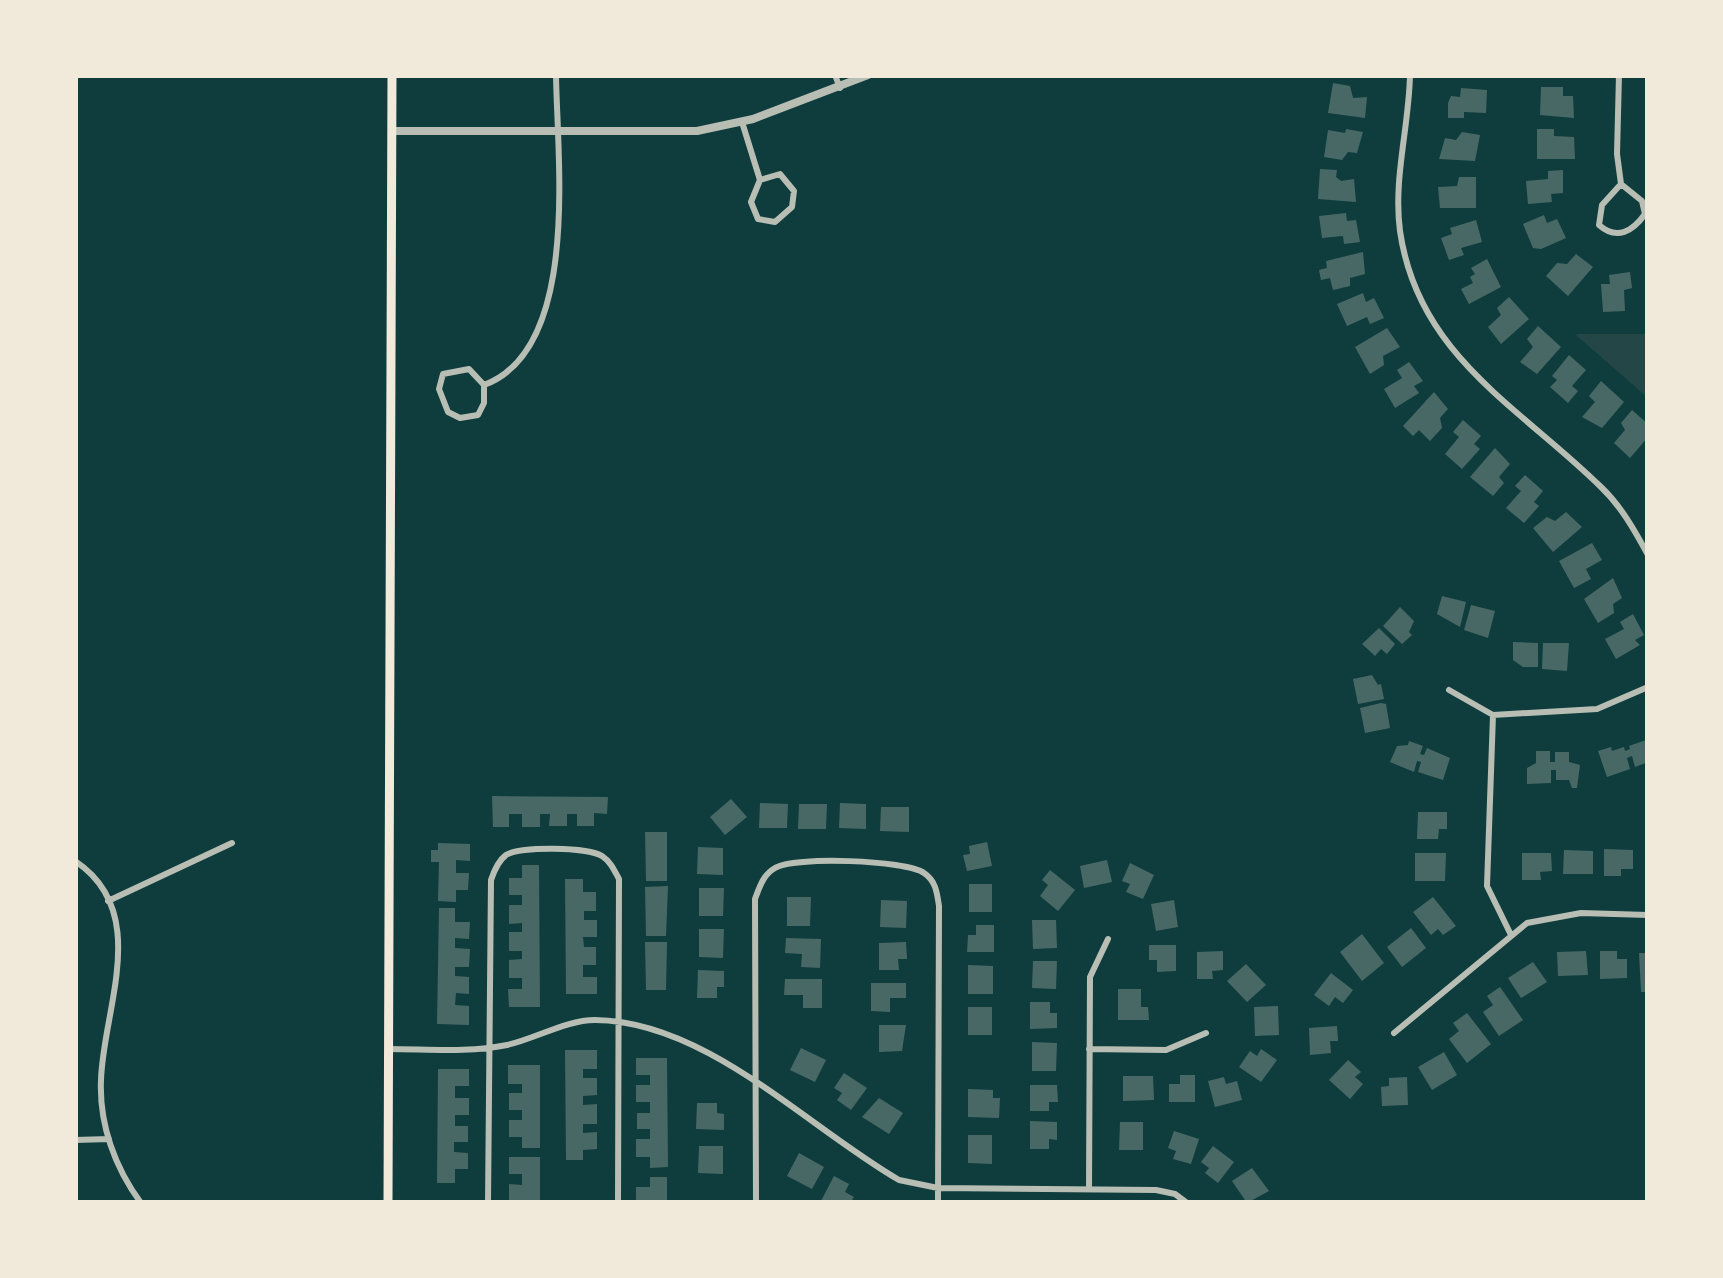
<svg xmlns="http://www.w3.org/2000/svg" width="1723" height="1278" viewBox="0 0 1723 1278" font-family="'Public Sans',sans-serif">
	<style>
		.green { fill: #244646 }
		.building { fill: #486865 }
		.lines { fill: none; stroke-linecap: round; stroke-linejoin: round }
		.minor { stroke: #b8beb3; stroke-width: 6 }
		.tertiary { stroke: #b8beb3; stroke-width: 8 }
		.secondary { stroke: #f1e9da; stroke-width: 9 }
	</style>
	<rect width="100%" height="100%" fill="#0f3d3e"/>
	<path class="green" d="M1575,334H1648V398Z"/>
	<path class="building" d="M1333,83L1350,86L1353,98L1367,97L1365,118L1328,113Z
		M1541,87H1563V96H1573L1574,118L1540,115Z
		M1461,88L1487,90L1486,113L1464,112V118H1448V103L1451,96L1460,97Z
		M1346,129L1363,132L1357,153L1348,152L1342,160L1324,157L1328,130L1345,133Z
		M1537,129H1554V136L1574,137L1575,159H1537Z
		M1462,132L1480,135L1475,161L1439,159L1445,138L1456,140Z
		M1320,169L1337,170L1336,177L1341,181L1354,179L1356,202L1318,199Z
		M1563,170V193L1551,194L1552,202L1528,204L1526,181L1548,179V171Z
		M1459,177H1476V208H1440L1438,187L1457,186Z
		M1346,213L1347,221L1356,220L1360,242L1344,244L1343,236L1322,238L1319,216Z
		M1544,215L1547,223L1557,219L1566,238L1541,249L1533,248L1523,224Z
		M1476,220L1482,242L1461,248L1464,255L1449,260L1441,238L1452,234L1450,228Z
		M1363,252L1365,274L1350,278V286L1333,290L1330,278L1321,280L1319,270L1327,268L1326,261Z
		M1576,254L1593,267L1568,296L1546,276L1557,263L1567,264Z
		M1487,259L1501,287L1469,304L1461,289L1473,283L1470,277L1475,274L1471,268Z
		M1630,272L1632,288L1624,290L1625,311L1603,312L1601,284H1610L1609,275Z
		M1363,293L1366,302L1374,298L1384,318L1370,324L1367,317L1347,326L1337,304Z
		M1509,297L1529,319L1501,344L1488,327L1501,315L1497,308Z
		M1538,326L1561,347L1537,374L1520,362L1533,347L1527,339Z
		M1387,328L1400,347L1383,356L1384,365L1370,374L1355,347Z
		M1569,355L1586,370L1572,386L1578,391L1568,403L1550,387L1557,380L1552,376Z
		M1409,362L1423,381L1414,386L1419,393L1395,408L1384,389L1402,378L1397,370Z
		M1601,381L1624,402L1602,428L1582,417L1595,402L1589,396Z
		M1434,392L1448,409L1440,418L1442,428L1430,441L1419,430L1413,436L1403,426Z
		M1632,410L1648,424V437L1630,458L1614,443L1625,430L1621,423Z
		M1463,420L1481,436L1474,444L1480,449L1462,469L1445,454L1459,437L1453,432Z
		M1495,448L1510,464L1499,477L1504,483L1493,496L1470,477Z
		M1525,475L1543,491L1534,502L1539,506L1524,523L1506,508L1521,491L1515,486Z
		M1566,512L1582,527L1553,552L1533,528L1547,517L1555,521Z
		M1592,543L1602,560L1586,569L1591,579L1574,588L1559,561Z
		M1613,578L1622,598L1613,604L1614,613L1598,623L1584,599Z
		M1442,596L1466,602L1460,627L1437,614Z
		M1471,605L1495,611L1488,638L1464,630Z
		M1400,607L1414,621L1409,632L1412,635L1402,644L1383,626Z
		M1633,614L1644,635L1635,640L1640,645L1616,659L1605,639L1624,629L1620,622Z
		M1379,628L1395,644L1387,654L1381,649L1375,656L1362,644Z
		M1513,642L1538,643V667H1523L1513,660Z
		M1543,643H1569L1567,671L1542,669Z
		M1372,675L1378,685L1381,684L1384,699L1358,704L1353,679Z
		M1381,703L1386,704L1390,728L1365,733L1360,708Z
		M1646,740L1648,762L1635,767L1632,756L1627,758L1630,769L1607,777L1598,751L1611,747L1612,751L1624,747L1625,751L1630,749L1629,746Z
		M1409,741L1423,746L1420,754L1424,755L1427,748L1450,758L1443,780L1418,772L1421,762L1417,761L1414,772L1390,762L1397,746L1408,745Z
		M1536,751H1550V762H1555V752H1569V762L1580,765L1577,788H1572L1569,780H1556V770H1551V783L1527,784V768L1536,763Z
		M492,796L608,797L607,814L594,813V826H577V814H567V826H549L550,814H540V827H522V814H509V827H493Z
		M731,799L747,817L725,835L710,817Z
		M760,803L788,804L787,828H759Z
		M840,803L866,804V829L839,828Z
		M799,804H827L826,829H798Z
		M881,807H909V832L880,831Z
		M1418,812H1447V829H1439L1438,839H1417Z
		M645,832H667V881H646Z
		M987,842L992,866L967,871L963,855L970,854L969,846Z
		M438,843L470,844V861L456,860V873H469L468,890H456V902L438,901L439,862H431V850H438Z
		M698,847L723,848V875L697,874Z
		M1604,849L1633,850V869H1621V876H1604Z
		M1564,850L1593,851V874H1563Z
		M1415,853H1446L1445,881H1415Z
		M1522,853H1551L1552,871L1540,872L1541,880H1522Z
		M1107,860L1112,882L1084,888L1080,866Z
		M1130,863L1154,875L1143,899L1126,892L1130,884L1122,881Z
		M522,865H539L540,1007H509L508,989H522V978H509V960L522,959V951H509V932H522V923L509,924V905H522V895H509V878H522Z
		M1050,870L1075,890L1058,911L1040,896L1048,885L1042,880Z
		M565,879H583V892H596V911H584V920H597V937H583L584,947H596V965H583V977H597V994H566Z
		M969,884H992V912H969Z
		M668,886L666,936H646L645,887Z
		M699,888H724L723,916H699Z
		M787,897H811L810,926H787Z
		M1433,897L1456,926L1443,935L1438,929L1431,935L1413,912Z
		M881,900L907,901L906,928L880,927Z
		M1174,900L1178,927L1156,931L1151,904Z
		M439,908H455V922H470L469,939L455,938V948L470,949L469,967H455V976L469,977V994L456,993L455,1005L469,1006V1025L437,1024Z
		M1032,920H1056L1057,948L1033,949Z
		M976,925H994V952H967L968,935H976Z
		M1411,928L1426,948L1402,967L1387,947Z
		M699,929H724L723,958L699,957Z
		M1362,934L1384,963L1362,981L1340,952Z
		M786,938L821,939L820,968L801,967L802,954L785,953Z
		M645,942H667L666,990H646Z
		M906,942L907,959H898L899,970H879V943Z
		M1149,945H1176V971L1157,972V960H1149Z
		M1223,951V970L1212,971L1213,979H1197V952Z
		M1586,951L1588,975L1558,976L1557,952Z
		M1600,951H1617V959H1627V978L1600,979Z
		M1639,953H1648V992H1641Z
		M1033,961H1057L1056,989L1032,988Z
		M1533,962L1547,982L1521,998L1508,978Z
		M1246,964L1266,985L1247,1002L1227,981Z
		M968,965L993,966V994H968Z
		M698,970L724,971V987H717V998H697Z
		M1331,973L1353,990L1343,1003L1335,997L1329,1006L1314,995Z
		M785,979H822V1008H803V995H784Z
		M871,983H906V998H890V1012L871,1011Z
		M1500,987L1523,1020L1499,1036L1483,1012L1493,1005L1487,996Z
		M1118,989H1141V1007H1148L1149,1020H1118Z
		M1030,1002H1050V1013H1057V1028L1030,1029Z
		M1278,1006L1279,1035L1255,1036L1254,1007Z
		M968,1007H992V1035H968Z
		M1467,1013L1491,1044L1467,1063L1449,1039L1459,1031L1453,1023Z
		M879,1025H906L902,1051L879,1052Z
		M1337,1026L1338,1041H1330L1331,1053L1310,1055L1309,1028Z
		M1032,1042L1057,1043L1056,1071H1032Z
		M801,1048L826,1060L815,1082L790,1070Z
		M1261,1049L1277,1060L1261,1082L1239,1067L1250,1051L1257,1056Z
		M565,1050H597V1069H583V1078H597V1095L583,1096V1105L597,1104V1124H583V1133L597,1132V1149L583,1150V1160H566Z
		M1444,1052L1457,1075L1432,1090L1418,1067Z
		M636,1058H667L668,1167L650,1168V1157H636V1139H650V1129H637V1113H650V1102H636V1085H650V1075H636Z
		M1348,1060L1361,1072L1355,1077L1363,1084L1350,1099L1329,1080Z
		M508,1065H540V1148H522V1137H509V1120H522V1110H509V1093H522V1084H508Z
		M438,1069H469V1086H455V1098H469V1115H455V1126H468V1142H454V1152L468,1153V1169H455V1183H437Z
		M844,1073L867,1088L851,1110L837,1100L842,1093L834,1088Z
		M1180,1075H1195V1102H1169V1084H1180Z
		M1123,1076H1153L1154,1100L1123,1101Z
		M1224,1077L1226,1084L1237,1081L1242,1100L1215,1107L1208,1081Z
		M1407,1077L1408,1105L1382,1106L1381,1087L1389,1086V1078Z
		M1030,1085H1057L1058,1102H1049V1111H1030Z
		M968,1089L993,1090V1098H1000L999,1118L968,1117Z
		M879,1098L903,1113L889,1134L862,1117Z
		M697,1103H717V1113L724,1114V1130L696,1129Z
		M1030,1121L1057,1122V1140L1049,1139V1149H1030Z
		M1120,1122H1143V1150H1119Z
		M1174,1131L1199,1139L1191,1164L1173,1159L1176,1151L1168,1148Z
		M968,1135H992V1164L968,1163Z
		M699,1146H723V1174L698,1173Z
		M1213,1146L1234,1162L1218,1183L1205,1173L1209,1168L1201,1162Z
		M799,1153L824,1167L812,1189L787,1176Z
		M509,1157H540V1203L509,1202V1184L522,1185V1174H509Z
		M1252,1168L1269,1191L1247,1203L1232,1181Z
		M834,1176L849,1184L845,1192L854,1197L850,1203L821,1201Z
		M650,1177H667V1203H636V1187H650Z"/>
	<g class="lines">
		<path class="minor" d="M835,75L840,88
			M1410,75C1409,127 1393,179 1400,231C1418,356 1520,407 1601,487C1621,506 1635,531 1648,555
			M1619,75L1617,154L1621,184
			M742,122L760,180
			M780,174L794,191L792,207L775,222L758,219L751,202L760,180Z
			M1621,184L1642,201L1645,214C1633,231 1617,241 1599,225L1602,205Z
			M469,369L484,385V403L478,415L460,418L448,412L439,389L443,374Z
			M484,385C581,349 557,158 556,75
			M1449,690L1493,715
			M1493,715L1487,886L1511,935
			M1493,715L1597,709L1648,687
			M75,861C152,912 103,1009 101,1080C99,1124 115,1168 141,1203
			M108,901L232,843
			M1394,1033L1527,923L1581,913L1648,915
			M388,1049C428,1049 468,1053 507,1045C535,1039 566,1020 595,1020C706,1021 806,1126 899,1180L938,1188L1156,1190L1175,1194L1187,1203
			M1089,1049L1166,1050L1206,1033
			M75,1140L109,1139
			M1089,1189L1090,977L1108,939
			M488,1203L491,880C494,871 498,861 506,855C520,846 588,847 602,856C611,862 614,870 619,879L618,1203
			M756,1203L755,899C760,886 763,875 775,868C793,856 906,860 924,873C936,881 937,893 939,906L938,1203"/>
		<path class="tertiary" d="M393,131H697L753,119L868,75"/>
		<path class="secondary" d="M388,1203L392,75"/>
	</g>
	<rect width="1723" height="1278" fill="none" stroke="#f1e9da" stroke-width="156"/>
</svg>
